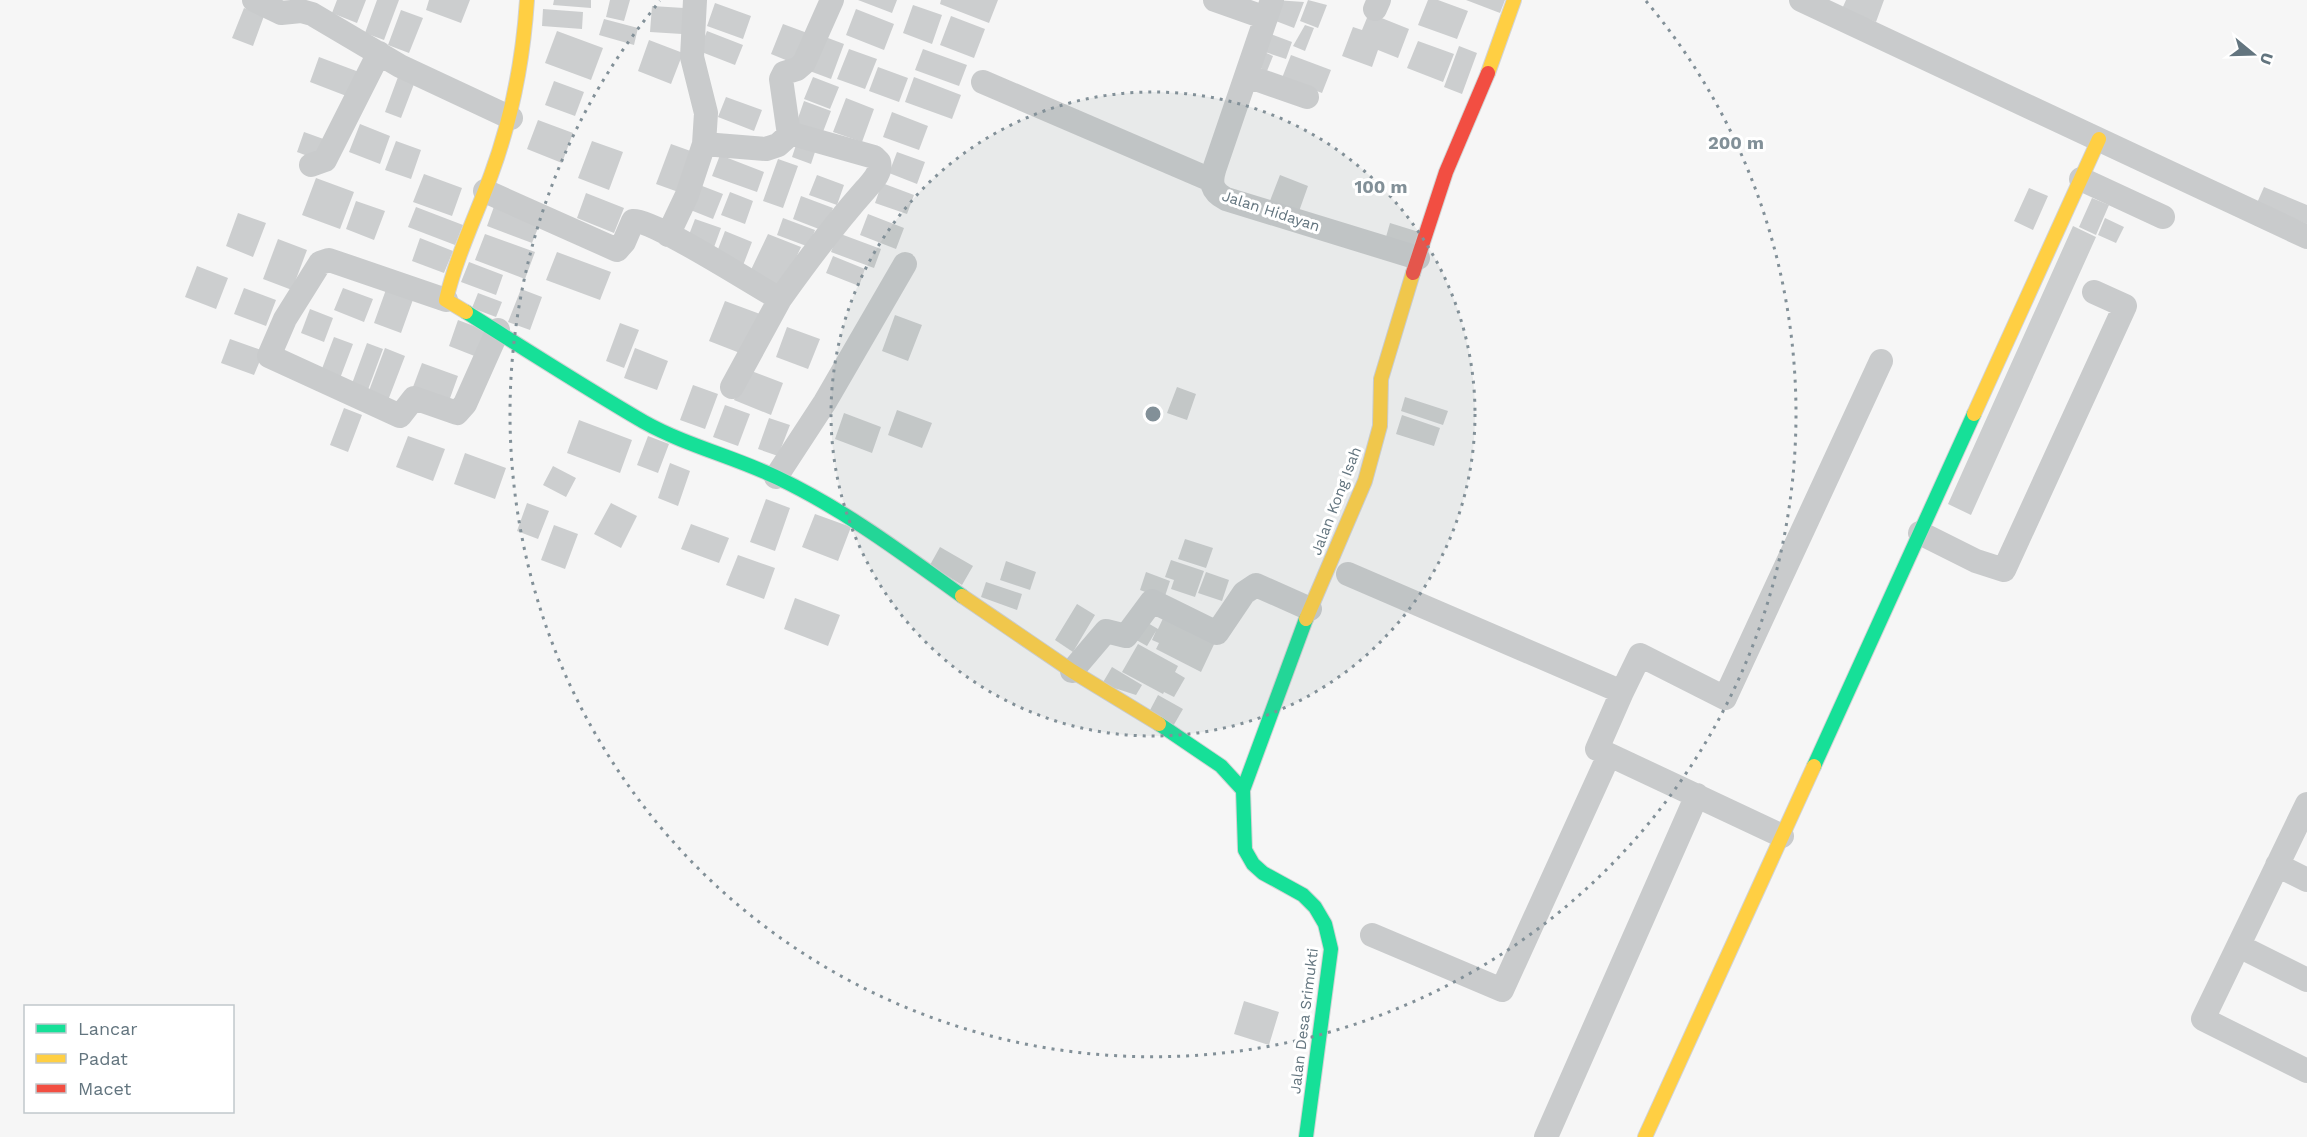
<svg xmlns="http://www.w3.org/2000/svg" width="2307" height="1137" viewBox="0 0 2307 1137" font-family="'Work Sans',sans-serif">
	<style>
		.building { fill: #cccecf }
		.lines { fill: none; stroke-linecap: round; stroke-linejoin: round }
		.fast-casing { stroke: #d2d3d4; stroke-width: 16 }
		.slow-casing { stroke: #d2d3d4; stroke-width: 16 }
		.jam-casing { stroke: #d2d3d4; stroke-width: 16 }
		.street { stroke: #c9cbcc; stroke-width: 24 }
		.fast { stroke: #16e098; stroke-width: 14 }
		.slow { stroke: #ffcf43; stroke-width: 14 }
		.jam { stroke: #f24e42; stroke-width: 14 }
		.ring { fill: none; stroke: #829098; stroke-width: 3; stroke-dasharray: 3 6 }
		.labels { text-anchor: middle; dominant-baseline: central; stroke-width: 6; stroke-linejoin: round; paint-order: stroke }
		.street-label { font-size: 15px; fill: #63757f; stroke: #fff }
		.centre { fill: #829098; stroke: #fff; stroke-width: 3 }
		.ring-label { font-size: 18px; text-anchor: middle; font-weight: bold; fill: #829098; stroke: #fff; stroke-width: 6; stroke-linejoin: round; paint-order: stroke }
	</style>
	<rect width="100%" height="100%" fill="#f6f6f6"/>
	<path class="building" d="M337,0H366L357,23L332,13Z
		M377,0H399L384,40L365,33Z
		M429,0H470L461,23L426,10Z
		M554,0H591V8L553,5Z
		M610,0H630L624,21L606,17Z
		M858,0H897L892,13Z
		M941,0H998L989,23L940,4Z
		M1275,0L1304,2L1294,28L1268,18Z
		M1308,0L1327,5L1318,28L1300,21Z
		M1428,0H1438L1468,11L1457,39L1418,25Z
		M1466,0H1505L1500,13Z
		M1846,0H1884L1876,22L1842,9Z
		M715,3L751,16L743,39L707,26Z
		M913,5L942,15L932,44L903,33Z
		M652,6L684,8L682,34L650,32Z
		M244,8L264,16L253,46L232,38Z
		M543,9L583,12L582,29L542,26Z
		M856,9L894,24L884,50L846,35Z
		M401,10L423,18L409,53L388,45Z
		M1369,13L1409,29L1398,58L1378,50L1372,67L1342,56L1353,27L1362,30Z
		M951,16L985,29L974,58L940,45Z
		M604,19L638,28L634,45L599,35Z
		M783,24L810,34L798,65L771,54Z
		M1305,25L1314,28L1305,51L1293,46Z
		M557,31L603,48L591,80L545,63Z
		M707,31L743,45L735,65L699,51Z
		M1263,31L1292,42L1286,59L1262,51L1273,56L1267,71L1252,65Z
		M820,35L844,44L831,79L807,70Z
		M649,40L683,53L671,84L638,71Z
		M1418,41L1454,54L1443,82L1407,68Z
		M1459,46L1477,53L1462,94L1444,87Z
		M849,49L877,59L865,89L837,79Z
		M923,49L967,65L959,86L915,70Z
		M1291,55L1331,70L1322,93L1282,78Z
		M319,57L359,72L349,97L310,82Z
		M878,67L908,78L899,102L869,91Z
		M398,77L414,84L401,118L385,112Z
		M813,77L839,87L830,109L804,99Z
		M914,77L961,95L952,119L905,102Z
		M554,81L584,92L575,116L545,105Z
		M726,97L762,110L754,131L718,117Z
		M846,98L874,109L862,142L833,132Z
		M804,101L831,111L821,137L795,127Z
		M892,112L928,126L919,150L883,137Z
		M538,120L573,133L562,163L527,149Z
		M360,124L390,136L380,164L349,152Z
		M304,132L329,141L321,161L297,152Z
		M798,139L817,146L811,164L792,157Z
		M396,141L421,150L411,179L385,170Z
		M592,141L623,152L609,190L578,178Z
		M671,144L699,154L684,194L656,184Z
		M897,152L925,162L917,184L889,173Z
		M720,155L764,172L757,192L712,176Z
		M778,159L798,166L783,208L763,201Z
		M424,174L462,188L452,216L413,202Z
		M817,175L844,185L837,205L809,195Z
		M1280,175L1308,186L1297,217L1268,206Z
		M316,178L354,192L340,229L302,215Z
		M882,183L914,195L907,214L875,203Z
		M697,184L723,194L713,219L688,209Z
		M2264,187L2307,205V224L2257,203Z
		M2029,188L2048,196L2033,230L2014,221Z
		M730,192L753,201L745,224L721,215Z
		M586,193L624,208L614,233L577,218Z
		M801,196L833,208L824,231L793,219Z
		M2092,198L2109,205L2096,235L2079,227Z
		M356,201L385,211L374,240L346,229Z
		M496,201L542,218L532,243L487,226Z
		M416,207L463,225L455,245L408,227Z
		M238,213L266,223L253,257L226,246Z
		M868,214L904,228L896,249L860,235Z
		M783,218L815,230L809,247L777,235Z
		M2105,218L2124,227L2116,243L2098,235Z
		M695,219L721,228L713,250L687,240Z
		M1390,223L1419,232L1412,253L1384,244Z
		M2073,226L2096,237L1971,515L1948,504Z
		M725,231L752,242L742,268L715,257Z
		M838,233L881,249L874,268L831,252Z
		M485,234L535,252L525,279L475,260Z
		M768,234L801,247L783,287L749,274Z
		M420,238L453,251L444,273L412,261Z
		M278,239L307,250L292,290L263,279Z
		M557,252L611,272L600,300L546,280Z
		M833,256L865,269L859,286L826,273Z
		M469,262L503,275L496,295L461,282Z
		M197,266L228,278L216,309L185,297Z
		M388,284L415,294L401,333L374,323Z
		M244,288L276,300L266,326L234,314Z
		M343,288L373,299L364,322L334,310Z
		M521,289L542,297L530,330L508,322Z
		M478,293L502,302L496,317L472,308Z
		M725,301L760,314L745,355L709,341Z
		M310,309L333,318L324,342L301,333Z
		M895,315L922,325L908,361L882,351Z
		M458,320L487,331L477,357L449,346Z
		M620,323L639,330L624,368L606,361Z
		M787,327L820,339L808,369L776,357Z
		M334,337L353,344L339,381L320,374Z
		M230,339L264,351L254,375L221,363Z
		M367,343L383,349L366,395L350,389Z
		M385,348L405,356L387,403L367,396Z
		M635,348L668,361L657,390L624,378Z
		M422,363L458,376L449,401L413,387Z
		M746,369L783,383L771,415L734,400Z
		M693,385L718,394L705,429L680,420Z
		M1177,387L1196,394L1187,420L1167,413Z
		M1405,397L1448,411L1443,425L1401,411Z
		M725,405L750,414L738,446L713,437Z
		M344,408L362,415L348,452L330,445Z
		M897,410L932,423L922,448L888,435Z
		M844,413L881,427L872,453L835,439Z
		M1402,415L1440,428L1434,446L1396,434Z
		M769,418L790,425L778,456L758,449Z
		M579,420L632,440L620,473L567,453Z
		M408,436L445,449L433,481L396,467Z
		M648,436L669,444L658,473L637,465Z
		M465,453L506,468L495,499L454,484Z
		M670,463L690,471L678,506L658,498Z
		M553,466L576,478L566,497L543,485Z
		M766,499L790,508L775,551L750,542Z
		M527,503L549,511L538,539L517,531Z
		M611,503L637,516L621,548L594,534Z
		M815,514L851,527L838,561L802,547Z
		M691,524L729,538L719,563L681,549Z
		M554,525L578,534L565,569L541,560Z
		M1185,539L1213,548L1206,568L1178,559Z
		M940,547L973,566L962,585L930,565Z
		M738,555L775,568L764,599L726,585Z
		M1171,560L1204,571L1195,597L1171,589L1174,580L1165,577Z
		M1006,561L1036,572L1030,590L1000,580Z
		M1146,572L1170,581L1164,599L1140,590Z
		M1206,572L1229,580L1222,601L1198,593Z
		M986,582L1022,594L1017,610L981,597Z
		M795,598L840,615L828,646L784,629Z
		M1077,604L1095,615L1073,652L1055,640Z
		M1166,612L1217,638L1201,672L1156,649L1159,643L1152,640L1156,631L1147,646L1131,637L1141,619L1158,629Z
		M1138,644L1178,666L1175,672L1185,678L1174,697L1164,692L1163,694L1122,672Z
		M1112,667L1142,685L1136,695L1102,684Z
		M1158,695L1183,709L1172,728L1148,714Z
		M1244,1001L1279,1012L1269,1045L1234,1034Z"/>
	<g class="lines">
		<g class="fast-casing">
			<path id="fast" d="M466,312C525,349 584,387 644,422C687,446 735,457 778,478C845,510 902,553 962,596
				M1159,724L1221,766L1243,790
				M1814,766L1974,414
				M1306,1137L1331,949L1325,924L1315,907L1303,895L1263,873L1253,864L1245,850L1243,790L1306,619"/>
		</g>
		<g class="slow-casing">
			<path id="slow" d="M1488,73L1514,0
				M466,312L446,300C456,257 476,216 491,175C512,118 523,61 527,0
				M1974,414L2099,139
				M962,596L1072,671L1159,724
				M1306,619L1365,481L1380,426L1381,379L1413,273
				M1645,1137L1814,766"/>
		</g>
		<g class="jam-casing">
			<path id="jam" d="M1413,273L1446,172L1488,73"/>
		</g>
		<path class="street" d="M254,0L281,13L301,11L312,14L400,66L511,118
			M1215,0L1266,18
			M1272,0L1215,167C1210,183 1211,191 1226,199L1418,258
			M1801,0L2307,237
			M1375,9L1379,0
			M1247,76L1307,97
			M983,82L1211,180
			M789,135L781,79L784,73L797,69L804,63L832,0
			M704,144L766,149L778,145L789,135H796L874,157L879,162C882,173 872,182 865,190C834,225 807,261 780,299
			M311,165L325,160L379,53
			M2081,179L2163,217
			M485,191L617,250L624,242L633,221C653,219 756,286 780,299L732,387
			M668,235L687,195L704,144L706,113L692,57L695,0
			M446,300L329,260L320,263L285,319L269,356L400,416L414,398L457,413L465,404L498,330
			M776,477L825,402L905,264
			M1920,533L1976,561L2004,570L2125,306L2094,292
			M1348,574L1622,692L1597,749L1782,836
			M1072,671L1106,631L1126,636L1152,601L1217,633L1244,593L1256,585L1310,609
			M1622,692L1640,655L1725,698L1881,361
			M2307,804L2203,1019L2307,1071
			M2277,865L2307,880
			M1372,935L1502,990L1609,755
			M2239,946L2307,980
			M1546,1137L1697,795"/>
		<use href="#fast" class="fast"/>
		<use href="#slow" class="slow"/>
		<use href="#jam" class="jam"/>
	</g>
	<circle cx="1153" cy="414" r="322" fill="#829098" fill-opacity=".12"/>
	<g class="ring">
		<circle cx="1153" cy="414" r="322"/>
		<path d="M1646 1A643 643 0 1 1 660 1"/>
	</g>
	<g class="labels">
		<g class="street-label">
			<text transform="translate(1271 211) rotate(18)">Jalan Hidayan</text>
			<text transform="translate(1336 501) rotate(-69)">Jalan Kong Isah</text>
			<text transform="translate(1304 1021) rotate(-83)">Jalan Desa Srimukti</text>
		</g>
	</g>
	<circle cx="1153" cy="414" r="9" class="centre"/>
	<g class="ring-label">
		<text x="1736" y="149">200 m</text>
		<text x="1381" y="193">100 m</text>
	</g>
	<rect x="24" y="1005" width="210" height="108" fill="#ffffff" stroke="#c1c8cc" stroke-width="1.5"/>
	<rect x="36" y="1024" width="30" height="9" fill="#16e098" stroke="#c1c8cc" stroke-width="1.5"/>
	<text x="78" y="1035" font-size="18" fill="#63757f">Lancar</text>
	<rect x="36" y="1054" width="30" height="9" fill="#ffcf43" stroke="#c1c8cc" stroke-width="1.5"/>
	<text x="78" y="1065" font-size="18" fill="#63757f">Padat</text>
	<rect x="36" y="1084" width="30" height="9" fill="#f24e42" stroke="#c1c8cc" stroke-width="1.5"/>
	<text x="78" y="1095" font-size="18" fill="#63757f">Macet</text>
	<g transform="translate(2253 54) rotate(109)" stroke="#ffffff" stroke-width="4.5" paint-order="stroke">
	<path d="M0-4.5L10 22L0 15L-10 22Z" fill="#63757f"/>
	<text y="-9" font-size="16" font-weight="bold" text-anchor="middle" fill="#63757f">U</text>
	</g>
</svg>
